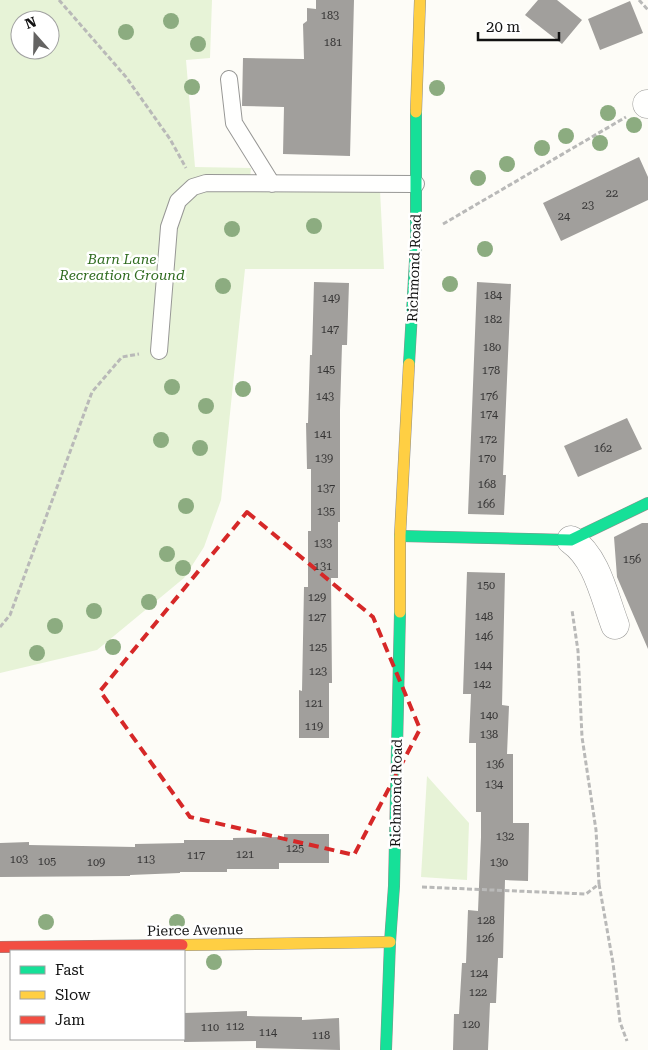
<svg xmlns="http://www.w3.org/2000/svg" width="648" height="1050" viewBox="0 0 648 1050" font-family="'Roboto Serif',serif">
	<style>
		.green { fill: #e7f3d7; fill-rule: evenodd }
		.building { fill: #a19f9c }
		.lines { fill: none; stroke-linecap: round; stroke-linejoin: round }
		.lane-casing { stroke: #979795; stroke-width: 18 }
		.street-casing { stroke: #979795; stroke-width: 29 }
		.fast-casing { stroke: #8e8d8b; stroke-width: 12 }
		.slow-casing { stroke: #8e8d8b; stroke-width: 12 }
		.jam-casing { stroke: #8e8d8b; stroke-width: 12 }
		.path { stroke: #b9b9b8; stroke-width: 3; stroke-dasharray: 5 2.5; stroke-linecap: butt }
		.lane { stroke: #fffffe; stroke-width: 16 }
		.street { stroke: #fffffe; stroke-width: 28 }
		.fast { stroke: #16e098; stroke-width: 11 }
		.slow { stroke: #ffcf43; stroke-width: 11 }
		.jam { stroke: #f24e42; stroke-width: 11 }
		.tree { fill: #8cac80 }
		.marked { fill: none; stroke: #d62828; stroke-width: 4; stroke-dasharray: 10 6; stroke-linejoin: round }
		.labels { text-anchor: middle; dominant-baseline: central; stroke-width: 5; stroke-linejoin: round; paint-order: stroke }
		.number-label { font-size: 11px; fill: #353434 }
		.park-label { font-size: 14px; font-style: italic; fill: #2f6b1f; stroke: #fff }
		.street-label { font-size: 14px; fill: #111; stroke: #fff }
	</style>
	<rect width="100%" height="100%" fill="#fdfcf7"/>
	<path class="green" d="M0,0H212L210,58L186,60L195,167L251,168L249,189L380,190L384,269H245L221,500L204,547L184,578L97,650L0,673ZM20,20H50V50H20Z
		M427,776L469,823L467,880L421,877Z"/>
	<path class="building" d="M316,0H354L350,156L283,154L284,107L242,106L243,58L304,59L303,24L307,21V8L316,9Z
		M538,0H557L582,20L562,44L525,15Z
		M630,1L643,33L600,50L588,19Z
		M639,157L648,177V200L561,241L543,203Z
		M314,282L349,283L347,345H342L340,410V522H338V578H331L332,683H329V738H299V690L302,691L304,587H308V531H311V469H307L306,423H308L310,355H312Z
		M477,282L511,284L503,475H506L504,515L468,514Z
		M627,418L642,449L578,477L564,446Z
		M642,523H648V649L617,577L614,537Z
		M467,572L505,573L502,705L509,706L507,754H513V823H529L528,881L505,880L503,958H498L496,1003H490L488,1050H453L454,1014H459L462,963H466L468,910L478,911L481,837V812H476V743H469L471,694H463Z
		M284,834H329V863H279V869H227V872H180V873L130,875V876L0,877V843L29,842V845L135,847V844L184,843V840H233V838L284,837Z
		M247,1011V1016L302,1017V1020L339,1018L340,1050L256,1048V1041L184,1042V1013Z"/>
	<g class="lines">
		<g class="lane-casing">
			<path id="lane" d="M229,79L234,123L272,184
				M159,351L169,227L178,201L193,187L206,183L416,184"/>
		</g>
		<g class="street-casing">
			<path id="street" d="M647,104H648
				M571,540C597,558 604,596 615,625"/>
		</g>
		<g class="fast-casing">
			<path id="fast" d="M409,364L416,243V112
				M400,536L571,540L648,503
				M386,1050L390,942L394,886L400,612"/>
		</g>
		<g class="slow-casing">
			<path id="slow" d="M416,112L420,0
				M400,612V536L409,364
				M182,945L390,942"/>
		</g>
		<g class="jam-casing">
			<path id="jam" d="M0,947L182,945"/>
		</g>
		<path class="path" d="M59,0L126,77L170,139L186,168
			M639,0L648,10
			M443,224L626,117
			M0,627L10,615L92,392L122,357L139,354
			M599,884L613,963L620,1022L627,1041
			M422,887L586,894L599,884L596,830L582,737L578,651L572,610"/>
		<use href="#lane" class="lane"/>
		<use href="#street" class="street"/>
		<use href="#fast" class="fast"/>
		<use href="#slow" class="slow"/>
		<use href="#jam" class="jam"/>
	</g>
	<g class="tree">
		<circle cx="171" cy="21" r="8"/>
		<circle cx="126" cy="32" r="8"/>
		<circle cx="198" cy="44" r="8"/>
		<circle cx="192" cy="87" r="8"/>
		<circle cx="437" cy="88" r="8"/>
		<circle cx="608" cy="113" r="8"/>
		<circle cx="634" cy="125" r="8"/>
		<circle cx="566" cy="136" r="8"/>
		<circle cx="600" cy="143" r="8"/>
		<circle cx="542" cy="148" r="8"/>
		<circle cx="507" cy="164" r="8"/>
		<circle cx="478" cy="178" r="8"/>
		<circle cx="314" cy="226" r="8"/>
		<circle cx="232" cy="229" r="8"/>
		<circle cx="485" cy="249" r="8"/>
		<circle cx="450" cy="284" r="8"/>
		<circle cx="223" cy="286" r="8"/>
		<circle cx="172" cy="387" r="8"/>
		<circle cx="243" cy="389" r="8"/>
		<circle cx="206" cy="406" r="8"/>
		<circle cx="161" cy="440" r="8"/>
		<circle cx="200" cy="448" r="8"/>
		<circle cx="186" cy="506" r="8"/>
		<circle cx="167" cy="554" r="8"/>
		<circle cx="183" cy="568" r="8"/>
		<circle cx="149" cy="602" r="8"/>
		<circle cx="94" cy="611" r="8"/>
		<circle cx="55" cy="626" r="8"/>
		<circle cx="113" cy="647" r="8"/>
		<circle cx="37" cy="653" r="8"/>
		<circle cx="46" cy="922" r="8"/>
		<circle cx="177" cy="922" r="8"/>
		<circle cx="214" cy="962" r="8"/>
	</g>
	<path class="marked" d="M247,512L373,617L420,729L354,855L190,817L100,691Z"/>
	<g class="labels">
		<g class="number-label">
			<text x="330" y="15">183</text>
			<text x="333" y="42">181</text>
			<text x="612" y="193">22</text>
			<text x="588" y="205">23</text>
			<text x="564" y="216">24</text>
			<text x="493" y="295">184</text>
			<text x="331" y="298">149</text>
			<text x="493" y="319">182</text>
			<text x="330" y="329">147</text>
			<text x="492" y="347">180</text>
			<text x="326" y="369">145</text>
			<text x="491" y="370">178</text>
			<text x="325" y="396">143</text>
			<text x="489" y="396">176</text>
			<text x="489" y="414">174</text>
			<text x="323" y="434">141</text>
			<text x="488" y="439">172</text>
			<text x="603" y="448">162</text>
			<text x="324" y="458">139</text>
			<text x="487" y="458">170</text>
			<text x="487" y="484">168</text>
			<text x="326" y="488">137</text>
			<text x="486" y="504">166</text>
			<text x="326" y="511">135</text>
			<text x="323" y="543">133</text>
			<text x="632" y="559">156</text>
			<text x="323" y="566">131</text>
			<text x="486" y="585">150</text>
			<text x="317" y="597">129</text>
			<text x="484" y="616">148</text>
			<text x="317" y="617">127</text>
			<text x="484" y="636">146</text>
			<text x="318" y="647">125</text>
			<text x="483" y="665">144</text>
			<text x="318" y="671">123</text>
			<text x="482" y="684">142</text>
			<text x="314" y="703">121</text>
			<text x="489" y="715">140</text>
			<text x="314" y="726">119</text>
			<text x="489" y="734">138</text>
			<text x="495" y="764">136</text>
			<text x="494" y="784">134</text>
			<text x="505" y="836">132</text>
			<text x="295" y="848">125</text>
			<text x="245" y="854">121</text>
			<text x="196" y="855">117</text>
			<text x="19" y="859">103</text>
			<text x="146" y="859">113</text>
			<text x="47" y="861">105</text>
			<text x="96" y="862">109</text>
			<text x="499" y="862">130</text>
			<text x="486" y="920">128</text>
			<text x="485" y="938">126</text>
			<text x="479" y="973">124</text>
			<text x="478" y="992">122</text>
			<text x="471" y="1024">120</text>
			<text x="235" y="1026">112</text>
			<text x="210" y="1027">110</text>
			<text x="268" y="1032">114</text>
			<text x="321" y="1035">118</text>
		</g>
		<g class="park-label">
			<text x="122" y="259">Barn Lane<tspan x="122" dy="16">Recreation Ground</tspan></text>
		</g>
		<g class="street-label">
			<text transform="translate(414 268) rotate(-88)">Richmond Road</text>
			<text transform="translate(396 793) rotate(-89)">Richmond Road</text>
			<text transform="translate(195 930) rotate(-1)">Pierce Avenue</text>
		</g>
	</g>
	<rect x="10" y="950" width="175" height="90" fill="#ffffff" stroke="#a0a0a0"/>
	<rect x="20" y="966" width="25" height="8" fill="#16e098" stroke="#a0a0a0"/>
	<text x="55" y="975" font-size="15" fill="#111111">Fast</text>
	<rect x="20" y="991" width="25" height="8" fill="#ffcf43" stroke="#a0a0a0"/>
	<text x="55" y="1000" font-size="15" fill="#111111">Slow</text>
	<rect x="20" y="1016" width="25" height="8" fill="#f24e42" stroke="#a0a0a0"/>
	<text x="55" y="1025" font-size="15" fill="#111111">Jam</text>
	<g transform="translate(35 35) rotate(340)"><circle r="24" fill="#ffffff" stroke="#a0a0a0"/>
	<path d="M0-4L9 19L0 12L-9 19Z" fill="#646362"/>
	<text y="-8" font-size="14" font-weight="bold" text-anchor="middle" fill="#111111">N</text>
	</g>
	<path d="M478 32v8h81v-8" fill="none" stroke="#111111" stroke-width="2.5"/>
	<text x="486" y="32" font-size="15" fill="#111111" stroke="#ffffff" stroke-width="4" paint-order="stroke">20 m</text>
</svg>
